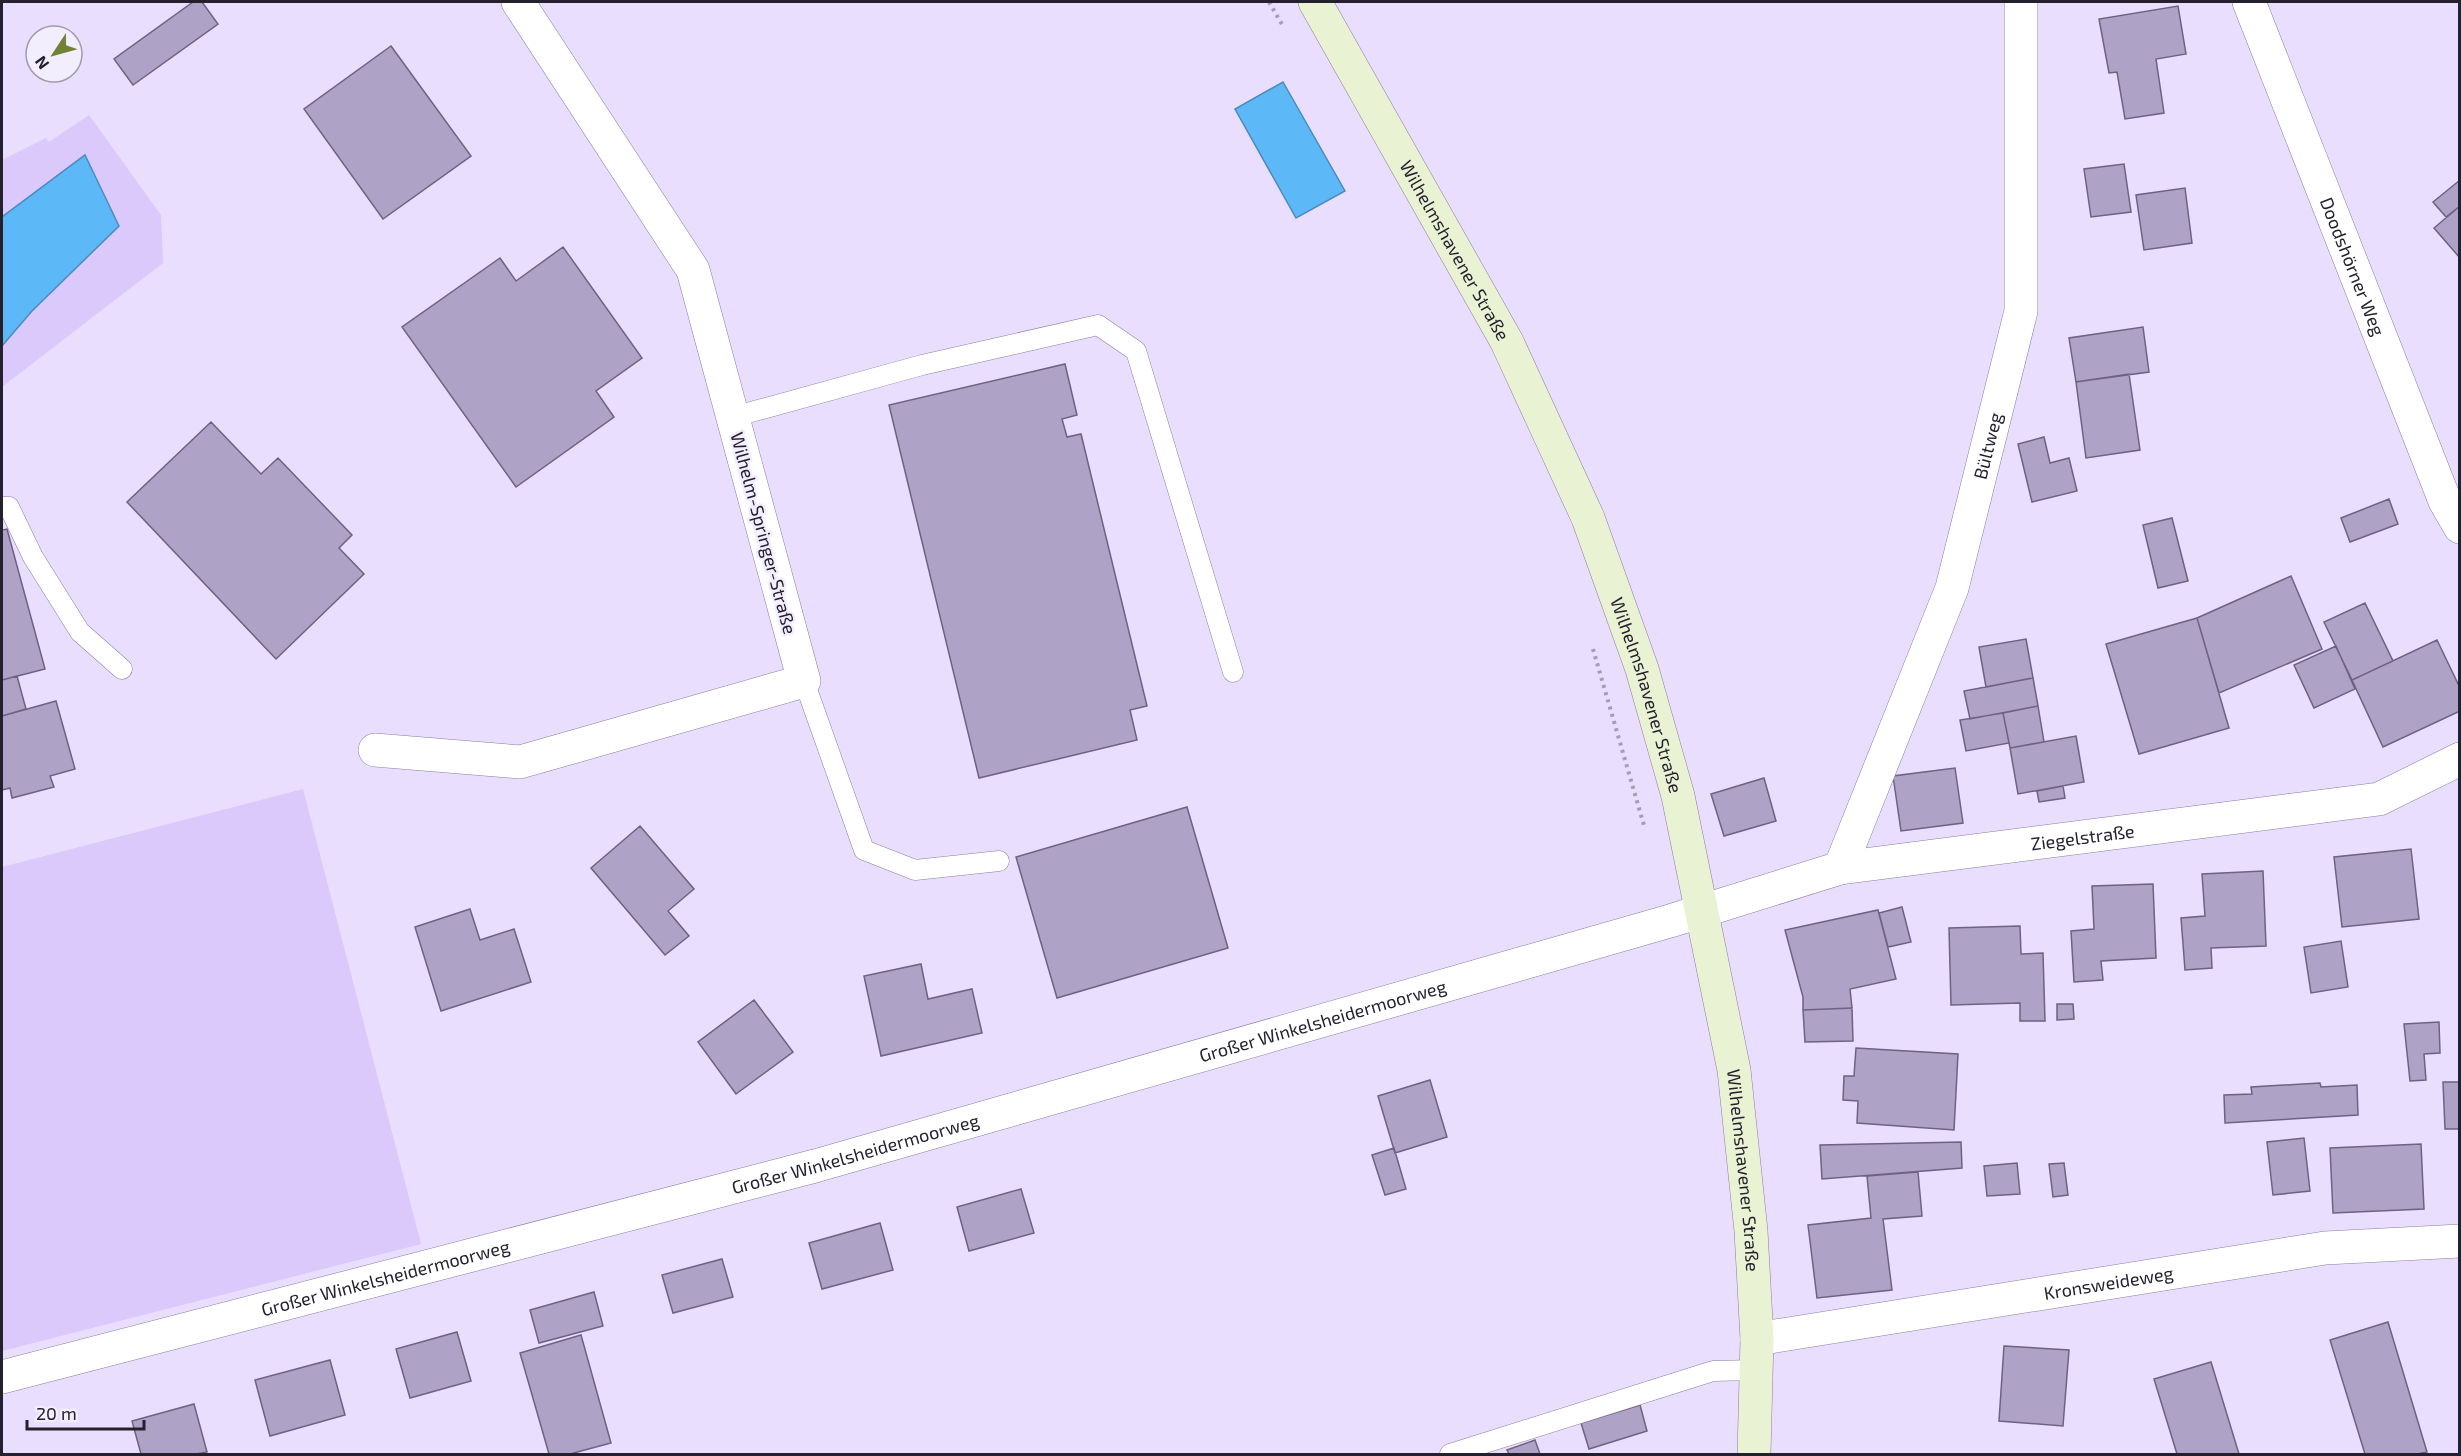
<svg xmlns="http://www.w3.org/2000/svg" width="2461" height="1456" viewBox="0 0 2461 1456" font-family="'Exo 2',sans-serif">
	<style>
		.green { fill: #dbc9fb }
		.water { fill: #5db8f8; stroke: #4c8abb; stroke-width: 1.5 }
		.building { fill: #afa2c7; stroke: #6e6283; stroke-width: 1.5 }
		.lines { fill: none; stroke-linecap: round; stroke-linejoin: round }
		.lane-casing { stroke: #8b7ea1; stroke-width: 21 }
		.street-casing { stroke: #8b7ea1; stroke-width: 34 }
		.secondary-casing { stroke: #8b7ea1; stroke-width: 34 }
		.path { stroke: #a59cb5; stroke-width: 4; stroke-dasharray: 3 4.5; stroke-linecap: butt }
		.lane { stroke: #fff; stroke-width: 20 }
		.street { stroke: #fff; stroke-width: 33 }
		.secondary { stroke: #eaf2d4; stroke-width: 33 }
		.labels { text-anchor: middle; dominant-baseline: central; stroke-width: 5; stroke-linejoin: round; paint-order: stroke }
		.street-label { font-size: 18px; fill: #25202e; stroke: #f3eefe }
	</style>
	<rect width="100%" height="100%" fill="#e9defd"/>
	<path class="green" d="M89,115L161,215L163,263L2,387V160L46,138L49,142Z
		M303,789L421,1244L2,1351V867Z"/>
	<path class="water" d="M1283,82L1345,191L1296,218L1235,109Z
		M85,155L119,226L32,311L2,346V217Z"/>
	<path class="building" d="M193,2H202L218,24L133,85L114,59Z
		M2178,6L2186,54L2156,59L2164,113L2125,119L2117,72L2109,73L2099,19Z
		M391,46L471,156L383,219L304,109Z
		M2124,164L2131,212L2091,217L2084,169Z
		M2460,180V206L2446,217L2433,202Z
		M2185,188L2192,243L2144,250L2136,195Z
		M2460,206V258L2434,228Z
		M563,247L642,358L596,391L614,417L516,487L402,327L500,258L516,281Z
		M2143,327L2149,372L2076,382L2069,338Z
		M1065,364L1077,415L1062,419L1067,437L1081,434L1147,706L1130,710L1137,740L979,778L889,405Z
		M2129,374L2140,450L2086,458L2076,382Z
		M211,422L261,474L278,458L352,535L339,548L364,574L276,659L127,502Z
		M2044,437L2050,463L2069,458L2077,491L2032,502L2018,444Z
		M2389,499L2398,524L2350,542L2341,518Z
		M2172,518L2188,581L2158,588L2143,525Z
		M7,529L45,669L2,680V530Z
		M2291,576L2322,649L2219,693L2197,618Z
		M2365,603L2393,661L2352,680L2324,622Z
		M2197,618L2229,728L2139,754L2106,644Z
		M2026,639L2033,678L1986,687L1979,647Z
		M2437,640L2460,688V711L2383,747L2352,680Z
		M2336,646L2355,689L2314,708L2294,665Z
		M17,676L26,709L2,716V680Z
		M2033,678L2038,706L1970,719L1964,691Z
		M56,701L75,769L50,776L54,787L12,798L10,788L2,790V716Z
		M2038,706L2044,742L2010,748L2003,713Z
		M2003,713L2009,743L1966,751L1960,720Z
		M2076,736L2084,782L2018,794L2010,748Z
		M1955,768L1963,823L1901,831L1893,776Z
		M1764,778L1776,821L1724,836L1711,794Z
		M2063,786L2065,798L2039,802L2037,791Z
		M1187,807L1228,948L1057,998L1016,857Z
		M640,826L694,889L668,911L689,936L665,955L591,868Z
		M2411,849L2419,919L2342,927L2334,857Z
		M2263,871L2266,946L2211,948L2212,968L2185,970L2181,918L2205,916L2202,874Z
		M2153,884L2156,958L2101,961L2103,980L2074,982L2071,931L2094,929L2092,886Z
		M1902,907L1911,942L1888,947L1879,913Z
		M470,909L480,940L514,929L531,982L441,1011L415,927Z
		M1878,910L1896,979L1850,989L1852,1008L1803,1010V997L1785,930Z
		M2020,926L2021,954L2043,953L2045,1021H2020V1003L1951,1005L1949,928Z
		M2341,941L2348,987L2311,993L2304,947Z
		M921,964L928,999L972,989L982,1033L881,1056L864,976Z
		M754,1000L793,1052L736,1094L698,1042Z
		M2057,1004H2073L2074,1019L2057,1020Z
		M1852,1008L1853,1041L1805,1042L1803,1010Z
		M2439,1022L2440,1053L2424,1054L2426,1080L2410,1081L2404,1024Z
		M1856,1048L1958,1054L1954,1130L1857,1123L1858,1101L1843,1100L1844,1076H1854Z
		M1430,1080L1447,1137L1395,1153L1378,1096Z
		M2443,1082H2460V1129H2445Z
		M2320,1083L2321,1087L2357,1085L2358,1115L2225,1123L2224,1095L2252,1094L2251,1087Z
		M2304,1138L2310,1191L2273,1195L2267,1142Z
		M1961,1142L1962,1168L1822,1179L1820,1145Z
		M2421,1144L2424,1209L2333,1213L2330,1148Z
		M1394,1148L1406,1189L1385,1195L1372,1155Z
		M2017,1163L2020,1194L1987,1196L1984,1166Z
		M2064,1163L2068,1195L2053,1197L2049,1164Z
		M1918,1172L1922,1216L1883,1219L1892,1290L1817,1298L1808,1225L1871,1218L1867,1176Z
		M1021,1189L1034,1233L969,1251L957,1207Z
		M880,1223L893,1270L822,1289L809,1243Z
		M722,1259L733,1297L673,1313L662,1275Z
		M594,1292L603,1326L539,1343L530,1310Z
		M2388,1322L2427,1452L2417,1454H2365L2330,1340Z
		M457,1332L471,1381L410,1398L396,1349Z
		M581,1335L611,1443L570,1454H549L520,1353Z
		M2004,1346L2069,1350L2063,1426L1999,1421Z
		M330,1360L345,1415L270,1436L255,1380Z
		M2211,1362L2239,1454H2177L2154,1379Z
		M194,1404L207,1452L196,1454H141L132,1421Z
		M1640,1405L1647,1431L1589,1449L1581,1423Z
		M1535,1440L1540,1454H1509L1507,1450Z"/>
	<g class="lines">
		<g class="lane-casing">
			<path id="lane" d="M733,417L922,365L1098,325L1136,351L1233,672
				M2,507H9L33,557L80,632L122,669
				M804,681L864,850L915,870L999,861
				M1450,1454L1713,1371L1756,1370"/>
		</g>
		<g class="street-casing">
			<g id="street">
				<path id="s1" d="M2249,2L2445,501L2460,527"/>
				<path d="M375,750L520,762L804,681L693,270L518,2"/>
				<path id="s2" d="M1840,868L1952,588L2021,311V2"/>
				<path id="s3" d="M1757,1339L2325,1248L2460,1241"/>
				<path id="s4" d="M2,1377L815,1166L1670,921L1840,868L2379,799L2460,759"/>
			</g>
		</g>
		<g class="secondary-casing">
			<g id="secondary">
				<path id="s5" d="M1315,2L1507,342L1588,518L1642,669L1678,796L1734,1070L1751,1231L1757,1339L1754,1454"/>
			</g>
		</g>
		<path class="path" d="M1269,2L1283,26
			M1593,649L1645,829"/>
		<use href="#lane" class="lane"/>
		<use href="#street" class="street"/>
		<use href="#secondary" class="secondary"/>
	</g>
	<g class="labels">
		<g class="street-label">
			<text stroke="none"><textPath href="#s5" startOffset="285">Wilhelmshavener Straße</textPath></text>
			<text stroke="none"><textPath href="#s1" startOffset="284">Doodshörner Weg</textPath></text>
			<text stroke="none"><textPath href="#s2" startOffset="448">Bültweg</textPath></text>
			<text transform="translate(764 533) rotate(75)">Wilhelm-Springer-Straße</text>
			<text stroke="none"><textPath href="#s5" startOffset="771">Wilhelmshavener Straße</textPath></text>
			<text stroke="none"><textPath href="#s4" startOffset="2152">Ziegelstraße</textPath></text>
			<text stroke="none"><textPath href="#s4" startOffset="1368">Großer Winkelsheidermoorweg</textPath></text>
			<text stroke="none"><textPath href="#s4" startOffset="882">Großer Winkelsheidermoorweg</textPath></text>
			<text stroke="none"><textPath href="#s5" startOffset="1257">Wilhelmshavener Straße</textPath></text>
			<text stroke="none"><textPath href="#s4" startOffset="396">Großer Winkelsheidermoorweg</textPath></text>
			<text stroke="none"><textPath href="#s3" startOffset="356">Kronsweideweg</textPath></text>
		</g>
	</g>
	<rect width="2461" height="1456" fill="none" stroke="#25202e" stroke-width="6"/>
	<g transform="translate(54 54) rotate(234)"><circle r="28" fill="#f3eefe" stroke="#a19cab" stroke-width="1.5"/>
	<path d="M0-4.5L10 22L0 15L-10 22Z" fill="#708334"/>
	<text y="-9" font-size="16" font-weight="bold" text-anchor="middle" fill="#25202e">N</text>
	</g>
	<path d="M27 1420v9h117v-9" fill="none" stroke="#25202e" stroke-width="3"/>
	<text x="36" y="1420" font-size="18" fill="#25202e" stroke="#f3eefe" stroke-width="4.5" paint-order="stroke">20 m</text>
</svg>
